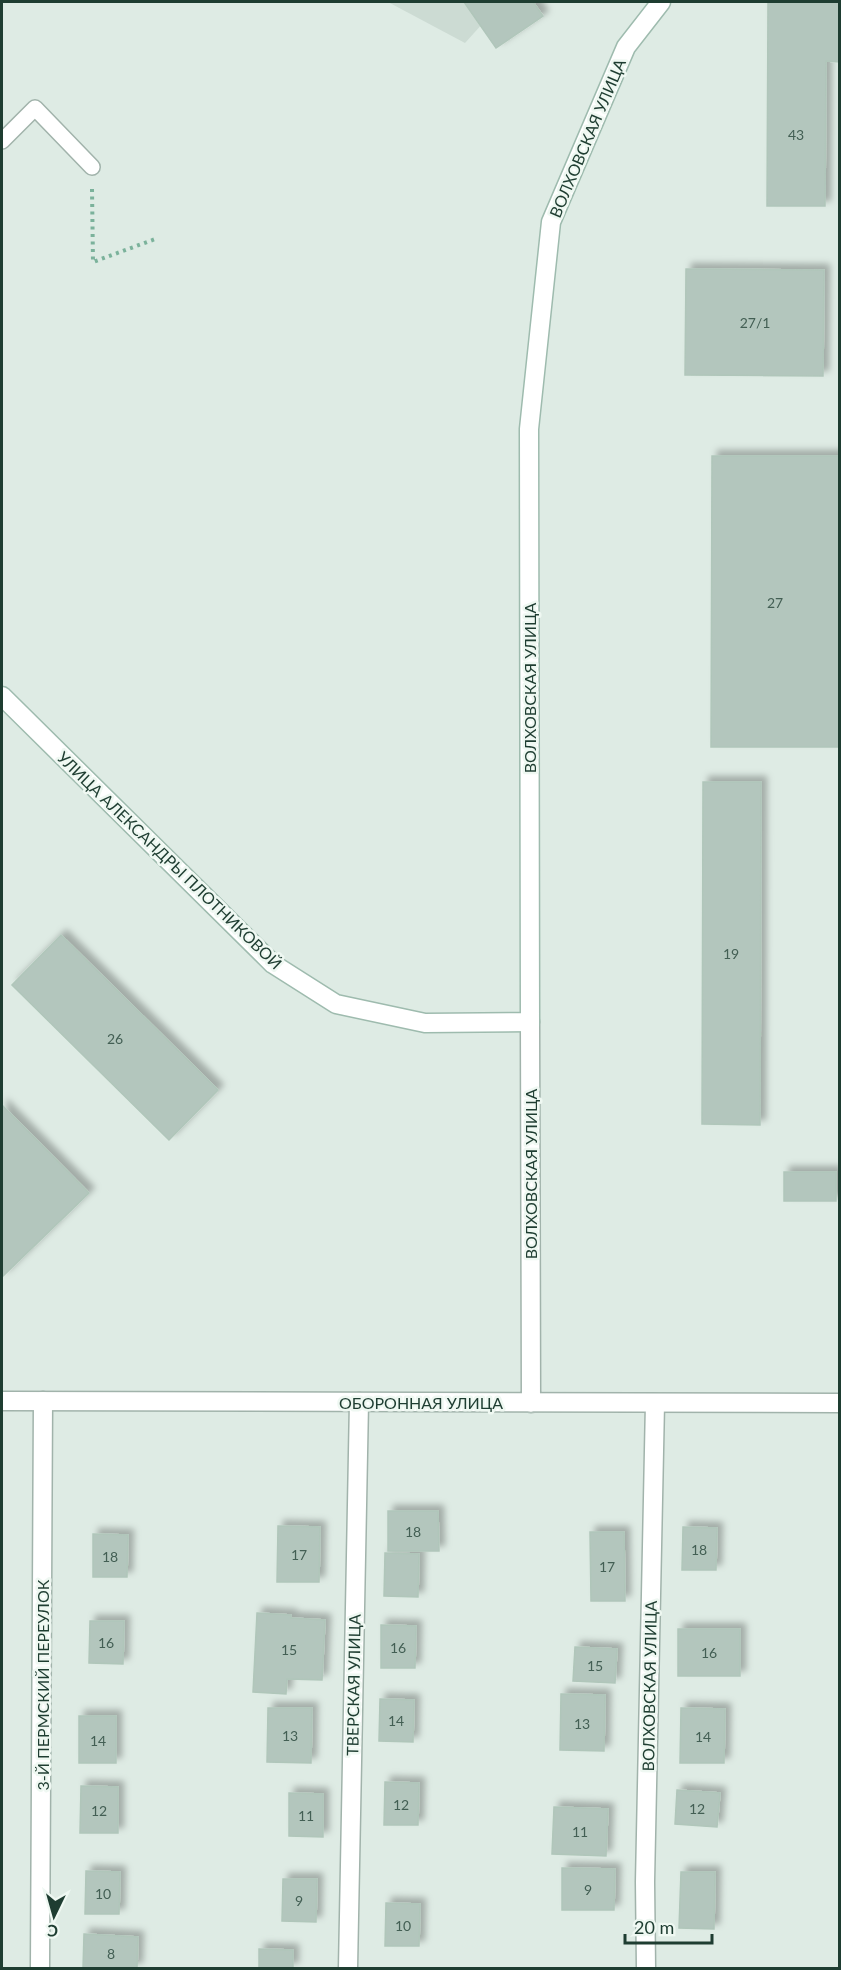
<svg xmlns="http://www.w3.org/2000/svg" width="841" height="1970" viewBox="0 0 841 1970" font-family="Lato,sans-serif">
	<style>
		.built { fill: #ccdbd3 }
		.building { fill: #b3c6bd; stroke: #b0c6ba; stroke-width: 1.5; filter: url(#shadow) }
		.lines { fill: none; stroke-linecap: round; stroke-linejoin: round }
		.service-casing { stroke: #a1b3ab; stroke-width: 18 }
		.minor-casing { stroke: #a1b3ab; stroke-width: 21 }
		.tertiary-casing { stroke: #a1b3ab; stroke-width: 21 }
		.secondary-casing { stroke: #9ebbae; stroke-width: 21 }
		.path { stroke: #7bb29b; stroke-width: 4; stroke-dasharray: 3 4.5; stroke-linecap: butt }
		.service { stroke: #fff; stroke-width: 15 }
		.minor { stroke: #fff; stroke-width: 18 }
		.tertiary { stroke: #fff; stroke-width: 18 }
		.secondary { stroke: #fff; stroke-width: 18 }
		.labels { text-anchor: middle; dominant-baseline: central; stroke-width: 5; stroke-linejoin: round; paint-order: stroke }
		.number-label { font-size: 14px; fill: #435f54 }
		.street-label { font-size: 16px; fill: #1e3d31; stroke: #eff8f2 }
	</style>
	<defs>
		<filter id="shadow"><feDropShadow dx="5.5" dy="-5.5" stdDeviation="3" flood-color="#0004"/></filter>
	</defs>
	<rect width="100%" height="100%" fill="#deebe4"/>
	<path class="built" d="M388,2H502L465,43Z"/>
	<path class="building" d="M464,2H533L543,16L496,48Z
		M768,2H840V62L826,61L825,206H767Z
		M686,269L824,270L823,376L685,375Z
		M712,456H840V747H711Z
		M703,782H761L760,1125L702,1124Z
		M61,935L218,1090L169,1140L12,985Z
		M2,1105L89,1193L2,1277Z
		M784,1172H836V1201H784Z
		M388,1511H438L439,1551H388Z
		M278,1526L320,1527L319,1582H277Z
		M683,1527L717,1528L716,1570H682Z
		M590,1532H624L625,1601H591Z
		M93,1534L128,1535L127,1577H93Z
		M385,1553L419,1554L418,1597L384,1596Z
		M257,1613L291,1615V1618L325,1620L322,1680L287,1679L286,1694L253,1692Z
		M90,1621H124L123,1664L89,1663Z
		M381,1625L416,1626L415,1668H381Z
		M678,1629H740V1676H678Z
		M575,1647L617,1649L615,1683L573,1681Z
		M561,1694L605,1695L604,1751L560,1750Z
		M380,1699L414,1700L413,1742L379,1741Z
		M268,1708H312L311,1763L267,1762Z
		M681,1708L725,1709L724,1763H680Z
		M79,1716H116V1763H79Z
		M385,1782L419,1783L418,1825H384Z
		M81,1786L118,1787V1833H80Z
		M677,1790L720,1793L717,1827L675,1824Z
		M289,1793L323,1794V1837L289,1836Z
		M554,1807L608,1809L606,1856L552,1854Z
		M562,1868L615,1869L614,1910H562Z
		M86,1871L120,1872L119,1914H85Z
		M681,1872H715L714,1929L679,1928Z
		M283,1879H317L316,1922L282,1921Z
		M386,1903L420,1904L419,1946H385Z
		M84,1934L138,1937L137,1968H83Z
		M259,1949L293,1950V1968H259Z"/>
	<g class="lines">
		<g class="service-casing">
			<path id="service" d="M2,141L35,108L92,167"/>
		</g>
		<g class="minor-casing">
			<path id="minor" d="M40,1968L43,1401
				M348,1968L359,1402
				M646,1968L645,1882L655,1403"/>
		</g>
		<g class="tertiary-casing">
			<path id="tertiary" d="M530,1022L531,1403
				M2,1401L840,1403"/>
		</g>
		<g class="secondary-casing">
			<path id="secondary" d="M2,696L273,964L336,1004L425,1023L530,1022L529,429L551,222L626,47L661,2"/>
		</g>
		<path class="path" d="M92,189L93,262L158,238"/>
		<use href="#service" class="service"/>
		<use href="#minor" class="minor"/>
		<use href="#tertiary" class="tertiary"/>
		<use href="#secondary" class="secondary"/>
	</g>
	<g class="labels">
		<g class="number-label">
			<text x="796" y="134">43</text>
			<text x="755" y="322">27/1</text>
			<text x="775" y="602">27</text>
			<text x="731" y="953">19</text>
			<text x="115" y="1038">26</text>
			<text x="413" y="1531">18</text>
			<text x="699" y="1549">18</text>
			<text x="299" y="1554">17</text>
			<text x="110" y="1556">18</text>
			<text x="607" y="1566">17</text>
			<text x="106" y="1642">16</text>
			<text x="398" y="1647">16</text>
			<text x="289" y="1649">15</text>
			<text x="709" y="1652">16</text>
			<text x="595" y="1665">15</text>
			<text x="396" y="1720">14</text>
			<text x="582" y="1723">13</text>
			<text x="290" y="1735">13</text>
			<text x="703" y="1736">14</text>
			<text x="98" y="1740">14</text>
			<text x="401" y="1804">12</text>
			<text x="697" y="1808">12</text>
			<text x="99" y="1810">12</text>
			<text x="306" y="1815">11</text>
			<text x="580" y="1831">11</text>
			<text x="588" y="1889">9</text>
			<text x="103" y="1893">10</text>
			<text x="299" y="1900">9</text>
			<text x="403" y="1925">10</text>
			<text x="111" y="1953">8</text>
		</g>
		<g class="street-label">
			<text transform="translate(587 138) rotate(-67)">ВОЛХОВСКАЯ УЛИЦА</text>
			<text transform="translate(529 688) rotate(-90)">ВОЛХОВСКАЯ УЛИЦА</text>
			<text transform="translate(170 860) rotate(44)">УЛИЦА АЛЕКСАНДРЫ ПЛОТНИКОВОЙ</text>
			<text transform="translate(530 1174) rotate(-90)">ВОЛХОВСКАЯ УЛИЦА</text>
			<text x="421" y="1402">ОБОРОННАЯ УЛИЦА</text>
			<text transform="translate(42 1685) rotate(-90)">3-Й ПЕРМСКИЙ ПЕРЕУЛОК</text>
			<text transform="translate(353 1685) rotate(-89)">ТВЕРСКАЯ УЛИЦА</text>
			<text transform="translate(649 1686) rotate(-89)">ВОЛХОВСКАЯ УЛИЦА</text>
		</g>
	</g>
	<rect width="841" height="1970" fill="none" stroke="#1e3d31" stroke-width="6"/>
	<g transform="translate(54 1916) rotate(185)" stroke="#eff8f2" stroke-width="4.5" paint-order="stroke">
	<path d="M0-4.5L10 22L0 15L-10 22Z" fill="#1e3d31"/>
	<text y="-9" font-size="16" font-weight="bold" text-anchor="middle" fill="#1e3d31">С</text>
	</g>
	<path d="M625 1934v9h87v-9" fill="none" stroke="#1e3d31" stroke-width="3"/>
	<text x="634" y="1934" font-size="18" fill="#1e3d31" stroke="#eff8f2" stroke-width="4.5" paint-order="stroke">20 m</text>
</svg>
